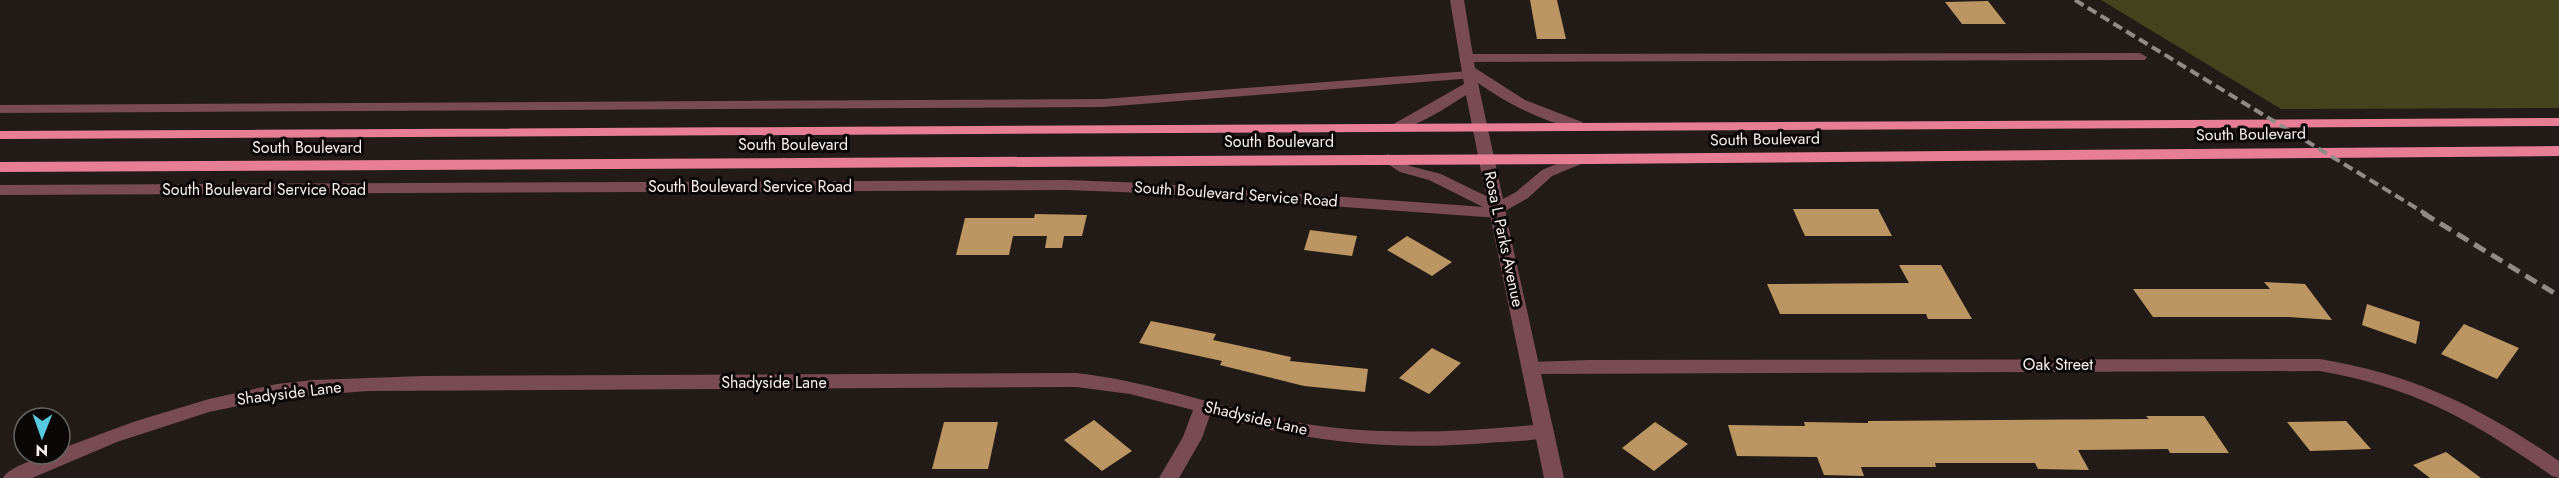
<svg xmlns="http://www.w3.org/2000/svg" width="2559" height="478" viewBox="0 0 2559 478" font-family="Jost,sans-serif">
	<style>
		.green { fill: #43441e }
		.building { fill: #bb9662 }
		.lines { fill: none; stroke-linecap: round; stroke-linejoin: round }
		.minor { fill: #794b53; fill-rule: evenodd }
		.tertiary { fill: #794b53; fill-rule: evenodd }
		.trunk { fill: #e87e95; fill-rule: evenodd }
		.rail-far1 { stroke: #918b88; stroke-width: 4; stroke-dasharray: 10 5; stroke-linecap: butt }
		.rail { stroke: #918b88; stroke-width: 5; stroke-dasharray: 13 7; stroke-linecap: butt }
		.labels { text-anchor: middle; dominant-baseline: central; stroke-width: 6; stroke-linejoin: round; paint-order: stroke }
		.street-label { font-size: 16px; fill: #f6f1ee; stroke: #0a0706 }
	</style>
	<rect width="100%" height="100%" fill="#231b18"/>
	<path class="green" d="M2101,0H2559V108L2281,109Z"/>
	<path class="building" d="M1530,0H1557L1566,39H1537Z
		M1988,1L2006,24H1962L1945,2Z
		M1793,209H1878L1892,236H1805Z
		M1035,214L1087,215L1082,236H1064L1062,248H1045L1047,236H1013L1009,255H956L965,218H1034Z
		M1310,230L1357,236L1352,256L1304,250Z
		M1407,236L1452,262L1432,276L1387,250Z
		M1899,265H1941L1972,319H1928L1926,314H1780L1767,284L1909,283Z
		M2264,282L2305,284L2332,320L2289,317H2153L2133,289H2270Z
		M2367,304L2420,322L2416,344L2362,325Z
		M1151,321L1216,334L1213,340L1291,357L1290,361L1368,369L1365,392L1304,386L1220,365L1222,361L1139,343Z
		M2464,324L2519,348L2497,379L2441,354Z
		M1432,348L1461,363L1429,394L1399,378Z
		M2146,416H2204L2229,453H2170L2168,449L2078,450L2089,470L2038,469L2035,463H1935L1936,467H1861L1864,476L1824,475L1817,457L1737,456L1728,425L1805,426L1804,422L1868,423V421L2149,419Z
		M1094,420L1132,451L1102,471L1064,440Z
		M2346,421L2371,449L2310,451L2287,422Z
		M944,422H998L988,469H932Z
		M1655,422L1688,444L1654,471L1622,448Z
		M2446,452L2481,478H2430L2413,465Z"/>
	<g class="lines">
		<path class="minor" d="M2140,53L2147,57L2145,60L1466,62L1459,58L1466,54Z
			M1469,71L1474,72L1476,75L1474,78L1103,107L0,113V105L1103,99Z
			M1067,180L1145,183L1499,208L1507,213L1499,218L1145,193L1067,190L0,195V185Z
			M2320,359C2415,375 2480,407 2559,461V478L2552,476C2473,421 2416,388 2320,371L1531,374L1525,373L1522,368L1525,363L1531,362L1589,360Z
			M1076,373C1150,381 1217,407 1289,421C1374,437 1459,432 1544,424L1551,426L1554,431L1551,436C1531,442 1508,441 1487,443C1388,451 1306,442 1210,415L1202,438L1179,478H1159L1183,437L1193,410L1130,394L1076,387L368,391L277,398L209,412L117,442L32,478H3C9,466 47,454 60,454V449L136,421L209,399L277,384L313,380L423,376Z"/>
		<path class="tertiary" d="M1450,0H1464L1475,68L1525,100L1582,122L1584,125L1577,129C1541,121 1508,104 1478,83L1503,199L1516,192L1542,170L1581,154L1589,159L1586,162L1552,176L1528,198L1505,211L1564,478H1544L1489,210L1429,180L1400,172L1380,159L1388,154L1410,166L1441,174L1486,196L1466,95C1444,109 1422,124 1397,130L1390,126L1464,84Z"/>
		<path class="trunk" d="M2559,118V126L0,139V131Z
			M2559,146V156L1589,164L0,172V162L1589,154Z"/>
		<path class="rail-far1" d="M2075,0L2426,214"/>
		<path class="rail" d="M2423,213L2559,296"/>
	</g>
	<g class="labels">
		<g class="street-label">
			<text transform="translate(2251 134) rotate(-1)">South Boulevard</text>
			<text transform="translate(1765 139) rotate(-1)">South Boulevard</text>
			<text x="1279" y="141">South Boulevard</text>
			<text x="793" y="144">South Boulevard</text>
			<text x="307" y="147">South Boulevard</text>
			<text x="750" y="186">South Boulevard Service Road</text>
			<text x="264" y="189">South Boulevard Service Road</text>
			<text transform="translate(1236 194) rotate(4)">South Boulevard Service Road</text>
			<text transform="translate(1504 239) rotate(78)">Rosa L Parks Avenue</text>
			<text x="2058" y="364">Oak Street</text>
			<text x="774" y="382">Shadyside Lane</text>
			<text transform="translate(289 393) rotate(-7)">Shadyside Lane</text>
			<text transform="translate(1256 418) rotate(13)">Shadyside Lane</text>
		</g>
	</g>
	<g transform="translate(42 436) rotate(181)"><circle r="28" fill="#0a0706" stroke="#686563" stroke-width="1.5"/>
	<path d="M0-4.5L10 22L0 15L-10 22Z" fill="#56c9e0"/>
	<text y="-9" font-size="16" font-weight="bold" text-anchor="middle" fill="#f6f1ee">N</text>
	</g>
</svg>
